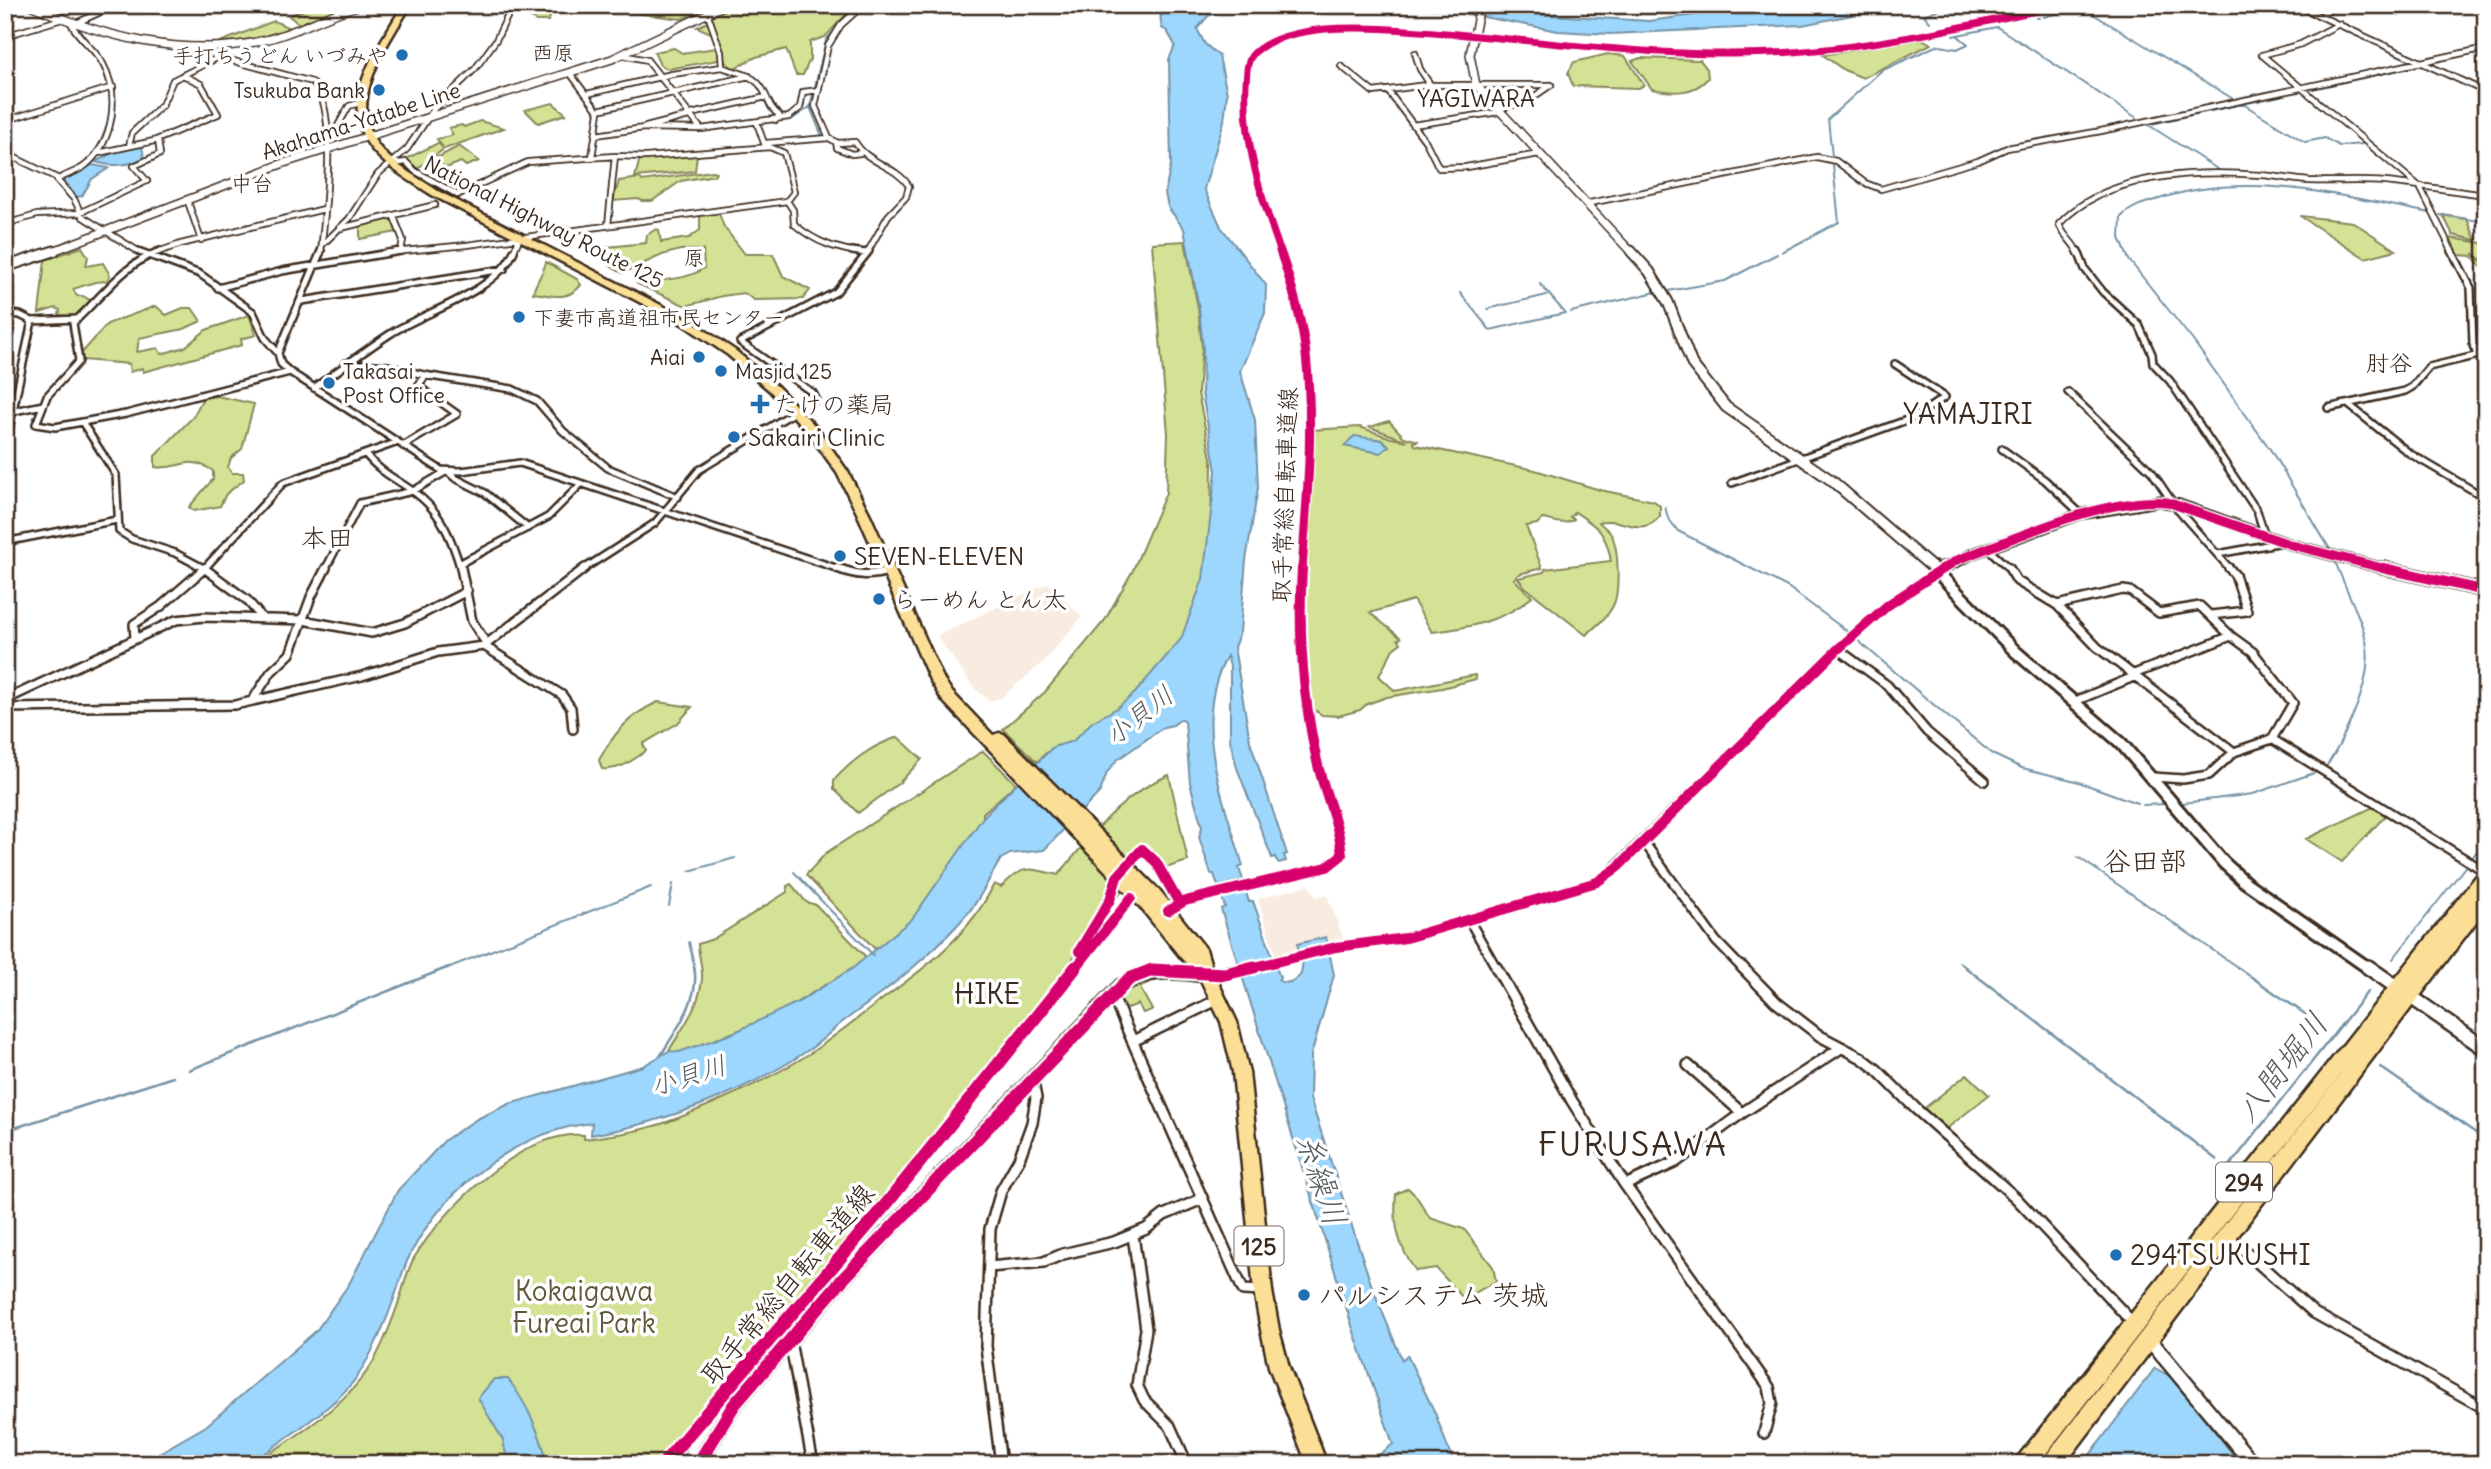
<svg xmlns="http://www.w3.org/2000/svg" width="2491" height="1469" viewBox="0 0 2491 1469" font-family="Delius,'Klee One',sans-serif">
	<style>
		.built { fill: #f8ece0 }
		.green { fill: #d4e295; stroke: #88865a; stroke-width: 2; fill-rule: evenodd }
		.water { fill: #9dd7fd; stroke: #7692a4; stroke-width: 2 }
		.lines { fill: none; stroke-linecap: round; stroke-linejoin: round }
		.stream-far1 { stroke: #7692a4; stroke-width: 2 }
		.stream { stroke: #7692a4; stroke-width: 2.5 }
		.street-tunnel { stroke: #d8d4d2; stroke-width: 4.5; stroke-dasharray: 4.5 2.5; stroke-linecap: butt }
		.street-far3-casing { stroke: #3b2a1e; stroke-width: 8 }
		.street-far2-casing { stroke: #3b2a1e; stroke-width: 10 }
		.street-far1-casing { stroke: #3b2a1e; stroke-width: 12 }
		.street-casing { stroke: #3b2a1e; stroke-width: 14 }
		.secondary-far3-casing { stroke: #3b2a1e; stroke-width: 10 }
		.secondary-far2-casing { stroke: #3b2a1e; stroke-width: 13 }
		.secondary-far1-casing { stroke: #3b2a1e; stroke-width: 16 }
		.secondary-casing { stroke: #3b2a1e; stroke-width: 18 }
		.highway-casing { stroke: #3b2a1e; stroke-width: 5 }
		.street-far3 { stroke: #fff; stroke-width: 4.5 }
		.street-far2 { stroke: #fff; stroke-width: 5 }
		.street-far1 { stroke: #fff; stroke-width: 7 }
		.street { stroke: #fff; stroke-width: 9 }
		.secondary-far3 { stroke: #fff; stroke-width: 7 }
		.secondary-far2 { stroke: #fff; stroke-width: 9 }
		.secondary-far1 { stroke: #fff; stroke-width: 10 }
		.secondary { stroke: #fff; stroke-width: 13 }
		.highway { fill: #fbdf96; fill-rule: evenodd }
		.cycleway-far3-casing { stroke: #fff; stroke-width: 10 }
		.cycleway-far2-casing { stroke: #fff; stroke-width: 12 }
		.cycleway-far1-casing { stroke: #fff; stroke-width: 15 }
		.cycleway-casing { stroke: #fff; stroke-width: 18 }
		.cycleway-far3 { stroke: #d6006c; stroke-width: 7 }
		.cycleway-far2 { stroke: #d6006c; stroke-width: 9 }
		.cycleway-far1 { stroke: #d6006c; stroke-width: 10 }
		.cycleway { stroke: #d6006c; stroke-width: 13 }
		.poi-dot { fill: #1f6fb2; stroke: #fff; stroke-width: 2.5 }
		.labels { text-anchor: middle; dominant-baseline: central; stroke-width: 7; stroke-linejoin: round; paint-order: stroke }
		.far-neighbourhood-label { font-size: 21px; fill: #3b2a1e; stroke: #fff }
		.far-poi-label { font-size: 21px; fill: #3b2a1e; stroke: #fff; text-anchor: end }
		.far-street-label { font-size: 21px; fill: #3b2a1e; stroke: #fff }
		.far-quarter-label { font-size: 23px; fill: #3b2a1e; stroke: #fff }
		.shield { fill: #fff; stroke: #766a62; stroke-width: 2 }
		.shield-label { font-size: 23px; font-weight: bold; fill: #3b2a1e }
		.poi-label { font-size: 24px; fill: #3b2a1e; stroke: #fff; text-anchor: start }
		.street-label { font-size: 24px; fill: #3b2a1e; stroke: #fff }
		.neighbourhood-label { font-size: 26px; fill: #3b2a1e; stroke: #fff }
		.water-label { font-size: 26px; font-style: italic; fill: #585e61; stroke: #fff }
		.quarter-label { font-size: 28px; fill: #3b2a1e; stroke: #fff }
		.near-poi-label { font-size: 28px; fill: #3b2a1e; stroke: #fff; text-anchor: start }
		.near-street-label { font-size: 28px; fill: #3b2a1e; stroke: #fff }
		.near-park-label { font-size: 28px; fill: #61583c; stroke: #fff }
		.near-water-label { font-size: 32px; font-style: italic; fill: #585e61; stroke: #fff }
		.near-quarter-label { font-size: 33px; letter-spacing: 2px; fill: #3b2a1e; stroke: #fff }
	</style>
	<rect width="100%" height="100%" fill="#fff"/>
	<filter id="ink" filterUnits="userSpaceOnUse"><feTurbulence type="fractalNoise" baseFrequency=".0143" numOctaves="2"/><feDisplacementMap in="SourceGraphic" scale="14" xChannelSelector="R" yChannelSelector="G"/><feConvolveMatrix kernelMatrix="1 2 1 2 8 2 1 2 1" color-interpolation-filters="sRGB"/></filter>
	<g filter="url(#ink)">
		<path class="built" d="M1048,583L1082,617L1043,662L1001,698L989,701L974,688L937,636Z
			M1308,885L1316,897L1327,895L1344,940L1276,956L1258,899Z"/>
		<path class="green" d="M294,5H354L301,25L289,16L302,11Z
			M492,5H566L553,11L548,21H536L523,13Z
			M575,5H709L706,10L681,19Z
			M731,5H855L825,37L810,42V59L803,75H796L786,49L756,57L733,69L723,59L668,69L660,65L654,52L674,48L682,53L717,48L711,33L697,27L710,21L707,15Z
			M274,21L294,30L252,42L215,44Z
			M1922,39L1931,44L1863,78L1844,70L1823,55Z
			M1608,54L1625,56L1644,85L1639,88L1573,86L1568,73L1574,62Z
			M1640,58L1700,60L1707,69L1708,78C1694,95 1671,93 1652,89L1632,61Z
			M553,103L566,114L538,123L525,110Z
			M480,121L504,128L444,149L417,169L406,159L438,143L444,149L437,139L453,135L449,128L462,125L464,127Z
			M459,146L479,161L466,166L461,162L446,168L435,159Z
			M697,155L695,171L635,177L640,158Z
			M712,171L716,172L714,175L681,181L652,201H643L638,199L613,201L619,181L640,178L642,181Z
			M718,211L724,227L745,254H773L783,276L810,290L803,299L754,300L744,293L722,296L686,306L638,284C659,279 687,281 704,268L703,250H680L662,255L623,273C612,269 603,261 602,250L607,247L646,243L647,235L656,229L659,230L661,242L689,238L700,230V214Z
			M2443,215L2467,219L2476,240L2453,235Z
			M2300,216L2353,222L2396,250L2365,258Z
			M391,218L397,232L360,239V226Z
			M2450,238L2482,243L2486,249V264L2473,253L2486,266V272L2472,256L2459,255Z
			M1185,241L1198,308L1202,347L1198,393L1212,463L1211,540L1207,579L1191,629L1154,684L1078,740L1047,752L1037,762L1003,729L1045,692L1105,620L1133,570L1166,493L1168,434L1152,243Z
			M82,247L88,257L86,266L103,263L110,275L107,281L95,282L73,289L77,296H83L91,301L74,317L59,315L60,310L56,308L39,313L45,260Z
			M546,262L577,279L581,285C567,302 552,295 533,293C536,281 543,274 546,262Z
			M156,306L166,315L183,308H192L201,321L184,329L139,338L137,352L158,348L161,354L185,347L206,330L249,315L256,335L241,339L242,345L143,372L142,368L130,372L129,364L83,360L81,354L107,324Z
			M217,396L254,404L242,449L231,458L228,467L232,473H243L244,480L226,494L220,506L194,511L189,507L213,479V471C187,453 180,471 155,467V456L193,417L203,398Z
			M1389,421L1404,437L1419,441L1413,442L1415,445L1535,470L1600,490L1654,501L1660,506V516C1641,539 1624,516 1599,522C1602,526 1608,529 1611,534C1619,547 1620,593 1613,606C1607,618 1596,626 1586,635L1525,587L1518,578L1544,572L1545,569L1611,561C1606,532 1598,527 1575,512L1570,517L1574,519C1563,527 1553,520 1542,519L1537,524L1526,526L1542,568L1519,574L1514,579L1532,597C1504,621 1468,628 1432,632L1413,600L1370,613L1401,638L1398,639L1401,643L1393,649L1379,676L1395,691L1475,675L1476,679L1442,688L1387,697L1367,704L1360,710L1338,716L1322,715L1316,711L1311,714C1297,638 1308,559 1311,483L1314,456L1311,430L1360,427L1391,438L1407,441L1370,427ZM1352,438L1383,440L1389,446L1381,453L1345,446Z
			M658,702L692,707L678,723L643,744L646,751C631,761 620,771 602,769L599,760C614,733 629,715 658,702Z
			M898,737L922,759L899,783L858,813L834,789V780C854,759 871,746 898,737Z
			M983,751L1016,784L983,813V822C964,849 905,946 874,948L806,875L826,853Z
			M1169,775L1188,861L1165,868L1151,851L1126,872L1120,894L1046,995L788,1314L687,1429L686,1452L681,1464H251C293,1440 348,1404 373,1362C384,1343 393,1319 400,1298C404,1286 407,1270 414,1258C443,1210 523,1129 584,1135V1139C616,1135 648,1130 678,1118C723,1100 771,1079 812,1052C835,1036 858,1018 880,1001C924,969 971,934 994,884L1001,887C1024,864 1028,868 1058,875C1091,837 1121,794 1169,775Z
			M2373,807L2387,814L2342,862L2306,839Z
			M791,884L806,902L816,905L868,959L771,1018L672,1056L667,1054C681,1029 700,1008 702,978C703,967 698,955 698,944L713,939L787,892V886Z
			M1145,978L1148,983L1140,988L1152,1010L1143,1013L1138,1004L1123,1010L1118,997Z
			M1967,1074L1989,1095L1945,1130L1921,1111Z
			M1408,1188L1416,1196L1430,1218L1464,1229L1493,1267L1496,1281L1464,1299L1436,1268L1416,1271C1398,1247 1393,1223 1396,1194Z"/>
		<path class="water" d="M1169,5H1475L1501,12L1649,21L1732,10H1822L1848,5H1902L1802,25L1610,34L1558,31L1441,9L1382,7L1342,12L1283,13L1231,6L1208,16L1197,29L1205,44L1219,56L1227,94L1224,121L1204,189L1221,227L1266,285L1265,313L1240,371L1255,420L1258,488L1246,560L1240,632L1234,647L1250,741L1287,854L1284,855L1286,861L1278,863L1275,857L1272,858L1237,768L1230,740V666L1227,656C1190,722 1224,800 1243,866L1239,868L1243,880L1218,886L1214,874H1211L1199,837L1202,827L1190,783L1185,722L1181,719L1173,725L1164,727L1117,760L1107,773L1100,792L1044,850L1010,854L1001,859C990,876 981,898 968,913C933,954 891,987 848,1018C833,1028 822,1042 807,1051C744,1093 664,1123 591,1135L592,1123C518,1131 447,1186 412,1251C404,1265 400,1282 395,1296C386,1322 374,1350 359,1374C343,1398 315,1417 292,1434C278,1443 258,1461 242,1464C215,1468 169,1464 140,1464L206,1426L316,1331L349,1284L398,1190L445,1140L477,1119L509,1104L643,1066L669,1051L679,1052L731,1034L800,1001L853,968L912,919L984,816L1053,747L1073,741L1092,722L1117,708L1135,693L1181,639L1203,579L1216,471L1202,393L1203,349L1199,308L1184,229L1168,207L1165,193L1171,164L1169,60L1175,45L1167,31L1162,28C1159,17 1160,13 1169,5Z
			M142,146L144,158C127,166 113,167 95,162L114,152Z
			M92,165L109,168L92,179L82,196L77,197L62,180Z
			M1354,436L1382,440L1389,446L1381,453L1344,446Z
			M1244,886L1249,902L1253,901L1280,978L1278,980C1287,986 1295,981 1301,974L1303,961L1297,944L1326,937L1334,975L1311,1055L1310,1098L1371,1284L1402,1360L1407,1355L1435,1413L1454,1464H1367L1393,1444L1353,1329L1221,909L1225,907L1220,892Z
			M2155,1368L2171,1377L2241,1464H2083Z
			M494,1379H508C526,1402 541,1435 548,1464H508L503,1440L478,1398Z"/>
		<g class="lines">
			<path class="stream-far1" d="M1763,5L1767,10
				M2043,17L2083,8L2235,100
				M2036,18H2039
				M1930,22L1924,15L1950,5
				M1953,36L1997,27L2140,120
				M1940,46L1957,49L1968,44L1958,36
				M2429,63L2486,51
				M2243,104L2305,142L2325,138L2339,146L2362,144
				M791,120L810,107
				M2145,123L2151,124L2423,65
				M2147,124L2222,172
				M822,136L810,107L826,40L857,5
				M2440,215L2486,222
				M1782,252L1839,222L1828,119L1881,71L1938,45
				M1668,291L1725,281L1777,254
				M1460,293L1490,330L1565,313L1540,284
				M1487,309L1547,295
				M1571,312L1656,292
				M1665,507L1668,518L1678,531L1789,588L1848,632
				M2331,551L2270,449L2194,342L2129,260L2120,238L2121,217C2132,206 2144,203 2159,199C2246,170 2343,196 2430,213
				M1856,639L1992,754L2022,768L2076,781L2137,803
				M2325,768C2337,752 2345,734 2353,715C2384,644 2360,627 2335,561
				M2183,803L2253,794L2320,771
				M2143,805L2166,804
				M2078,857L2240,969
				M2471,859L2486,840
				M689,871L735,858
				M794,872L873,955
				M669,906L673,884
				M689,942L695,969
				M2393,959L2468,863
				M1959,962L1968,969
				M445,969L651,887"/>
			<path class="stream" d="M1965,967L2217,1160
				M2237,967L2321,1025
				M661,1055C676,1030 701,998 694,967
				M2380,1067L2486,1140
				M189,1070L449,967
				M5,1131L173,1077
				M2228,1168L2368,991"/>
			<path class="street-tunnel" d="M435,205L457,195"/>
			<g class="street-far3-casing">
				<path id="street-far3" d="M116,5L72,25C80,40 95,49 103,64C120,95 114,141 86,165C78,172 66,174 57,180L74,199L83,217L141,253
					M2296,5L2486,92
					M707,12L721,52L722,67C734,72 748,73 758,83C768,93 767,107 779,115L776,120
					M2322,15L2336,5
					M5,36L62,19
					M209,48V53L219,57L312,82C340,106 324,216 321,253
					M1415,53L1420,69L1431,86
					M623,55L647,60L701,129L789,117L800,108L803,92L819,90
					M2262,55L2420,187L2453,253
					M2262,55L2301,44L2339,24
					M1341,66L1373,92L1426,85H1551
					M570,73L599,112L592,157
					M1388,91L1426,142L1439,168L1466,167L1539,154
					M587,94L672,74L722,67
					M598,110L749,76
					M1496,110L1529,100L1551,85
					M687,115L766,97
					M5,116L11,119L113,87
					M757,123L765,146
					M1413,125L1499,112
					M646,127L689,116
					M596,135L644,128L701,129
					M329,136L335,131L349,106L360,103
					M829,138L815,106L828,46L841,25L863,5
					M836,142L837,148L852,154L860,153
					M766,143L829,138L838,143L855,142C868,164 895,165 909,186L906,197L888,216L867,253
					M129,146L132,133L162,105L173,80L219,57
					M5,153L57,178
					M98,153L154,141L218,114L201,84L183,75
					M393,164L406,162L415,171L458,195
					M187,199L201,240
					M787,201L793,210L794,224C816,243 838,250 866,253
					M1585,204L1817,157L1836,161L1865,183L1881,189L1978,161L2007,148L2101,131L2486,48
					M394,217L403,240L401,250
					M5,224L37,215L79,213L147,181L134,166L160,154L158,140
					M608,225L615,156
					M341,228L435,205
					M322,245L349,219L378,174L407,149L434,109L475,69L496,40L510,11
					M155,253L181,244L324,209
					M383,253L467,245L787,201L794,192L784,153L770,147L646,157L615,156L528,162L457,195
					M513,253L520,237
					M2078,253C2073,241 2063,236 2059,224C2106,173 2196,170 2261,175C2277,176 2293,180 2309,181C2335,182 2360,180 2385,182C2419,185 2452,191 2486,195"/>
			</g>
			<g class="street-far2-casing">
				<path id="street-far2" d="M138,251L200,274L253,312L265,338L278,353L281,364L290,372L441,470L461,471L520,463L842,570
					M160,251C123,264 101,298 73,323L79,361L47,396L36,424L55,427L126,414L290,372
					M852,251L866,253
					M2078,251L2085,269L2103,292L2139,325L2152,354L2153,363L2170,381L2257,511L2265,536
					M2452,251L2471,288L2473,344L2476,352L2486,361
					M218,288L282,271L401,251
					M302,301L504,269
					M5,313L20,315L32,321L76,319
					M278,353L321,251
					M346,363L388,366L424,375L512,389L537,401L563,431L608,468L678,497
					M314,388C339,370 364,351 390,334C426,311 497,292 514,251
					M2068,392L2152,472L2177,509L2231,570
					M2349,405L2409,453L2486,498
					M2328,408L2405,391L2412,387L2429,367L2479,355
					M5,413L43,405
					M82,422L116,475L119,531L132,539L175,553L207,570
					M403,446L457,414L418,386L426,375
					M5,448L32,321
					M2002,449L2045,480L2081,514
					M366,455C380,472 396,479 414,492C441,511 452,539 461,570
					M1732,483L1915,417L1945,397L1895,364
					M5,542L117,520
					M1987,548L2011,570
					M2218,554L2283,542
					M459,564L548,517L580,485
					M203,570L283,483L398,442
					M325,570L360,503L413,491L447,471L455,478L485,493L528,528
					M582,570L655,523L699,470L816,399L813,393L740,342L836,292L869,251"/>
			</g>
			<g class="street-far1-casing">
				<path id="street-far1" d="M204,568L247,600L262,618
					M461,568L472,621L486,643
					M837,568C856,575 869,577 889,571
					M2009,568L2017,581L2057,605L2097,647L2234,752
					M2057,605L2123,590L2130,591L2159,613L2200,606L2231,636L2253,652L2293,703L2272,739L2234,752L2209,775L2183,779L2153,777
					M2211,615L2247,611L2235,575L2229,568
					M135,638L134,624L160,607L205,568
					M484,646L585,568
					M1838,649L1887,685L1927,732L1985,781
					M2134,674L2231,636
					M5,700L176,620L204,617L303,620L372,633L405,623L467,591
					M252,701L271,672L290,654L311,597L326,568
					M2073,702L2136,676
					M5,708L235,705L362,676L438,652L484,646L562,695L571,708L573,729
					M2272,739L2486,872
					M1644,842L1716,941L1743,969
					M1469,920L1497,969
					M1247,969L1336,947L1406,938L1590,885L1604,878L1837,650L1888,605L1938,571"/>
			</g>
			<g class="street-casing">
				<path id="street" d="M1496,967L1572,1101L1625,1185L1769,1387L1772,1403L1764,1433
					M1742,967L1776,1002L1820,1036L1862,1058L1876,1069L1916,1109L2016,1198L2134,1324
					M1208,975L1254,967
					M1112,995L1243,1290L1262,1291
					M1133,1041L1219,999
					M1688,1065L1742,1113
					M1625,1185L1676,1162L1742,1113L1841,1048
					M1133,1235L1146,1329L1137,1385L1144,1400L1170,1426L1187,1464
					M2229,1237L2314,1313L2486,1409
					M989,1267L1044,1262L1063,1254L1114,1242L1146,1229L1164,1215L1202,1199
					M790,1341L813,1464
					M1001,1464L986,1346L990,1229L1001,1191L1019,1159L1032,1123L1036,1098L1032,1078"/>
			</g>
			<g class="secondary-far3-casing">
				<path id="secondary-far3" d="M30,5C103,37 185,59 265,40C298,32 328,14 361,5
					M1480,5L1470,55L1476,85L1632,253
					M48,253L284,163L612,59L725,5"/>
			</g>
			<g class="secondary-far2-casing">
				<path id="secondary-far2" d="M1631,251L1649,271L1668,302L1692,364L1726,407L1831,480L1935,570
					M5,267L54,251
					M1940,570L1972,554L2081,514L2159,501L2180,505L2292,545L2390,570"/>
			</g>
			<g class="secondary-far1-casing">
				<path id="secondary-far1" d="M1933,568L2016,652L2121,743L2224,863L2245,882L2370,969
					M2383,568L2486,591
					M1938,571L1943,568"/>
			</g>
			<g class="secondary-casing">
				<path id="secondary" d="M2368,967L2486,1049
					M2148,1338L2253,1464
					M698,1464L734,1405L842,1280L1121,986C1150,966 1175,972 1208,975"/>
			</g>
			<g class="highway-casing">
				<path id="highway" d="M403,5H411C387,46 343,104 381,149C397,167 419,178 438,191L690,320L736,351L778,387L818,429L848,472L870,515L943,678L952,692L993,735L999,733L1004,734L1161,892L1206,949L1212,969L1237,1022L1249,1072L1272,1291L1279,1330L1289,1367L1327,1464H1307L1269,1367L1261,1330L1254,1291L1233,1072L1221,1022L1198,974L1182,959L1140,907L942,700L930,680L858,515L837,473L810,435L770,391L728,355L682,324L432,195C412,182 391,170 375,153C333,106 377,49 403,5Z
					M2486,869V887L2482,892L2486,891V909L2065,1464H2042L2045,1457L2357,1053L2038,1464H2015L2018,1457L2481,870Z"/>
			</g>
			<use href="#street-far3" class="street-far3"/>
			<use href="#street-far2" class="street-far2"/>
			<use href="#street-far1" class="street-far1"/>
			<use href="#street" class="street"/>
			<use href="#secondary-far3" class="secondary-far3"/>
			<use href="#secondary-far2" class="secondary-far2"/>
			<use href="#secondary-far1" class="secondary-far1"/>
			<use href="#secondary" class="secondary"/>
			<use href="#highway" class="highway"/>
			<g class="cycleway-far3-casing">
				<path id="cycleway-far3" d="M1281,253C1261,197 1243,143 1246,83C1247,73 1246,61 1254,53C1291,19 1387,28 1434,32C1553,42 1673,60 1793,52C1885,46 1974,24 2064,5"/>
			</g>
			<g class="cycleway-far2-casing">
				<path id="cycleway-far2" d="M1280,251C1292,285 1302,320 1306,355C1314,427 1307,499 1302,570
					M1942,570L1957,560C2016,538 2104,497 2167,502L2292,545L2390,570"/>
			</g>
			<g class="cycleway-far1-casing">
				<path id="cycleway-far1" d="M2383,568L2486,591
					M1168,911L1185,901L1327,867L1342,855C1339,823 1324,793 1317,761C1303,698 1298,633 1302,568
					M1079,951L1110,900L1117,877L1142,849L1156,862L1179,903
					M1075,969L1131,898
					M1247,969L1336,947L1406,938L1597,882L1618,867L1837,650L1888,605L1944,568"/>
			</g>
			<g class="cycleway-casing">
				<path id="cycleway" d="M663,1464L888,1202L1076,967
					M698,1464L734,1405L842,1280L1129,979L1152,970L1225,974L1254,967"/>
			</g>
			<use href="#cycleway-far3" class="cycleway-far3"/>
			<use href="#cycleway-far2" class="cycleway-far2"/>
			<use href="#cycleway-far1" class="cycleway-far1"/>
			<use href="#cycleway" class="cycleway"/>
		</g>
	</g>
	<g class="poi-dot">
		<circle cx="402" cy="55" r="7"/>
		<circle cx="379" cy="90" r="7"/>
		<circle cx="519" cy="317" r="7"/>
		<circle cx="699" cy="357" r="7"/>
		<circle cx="721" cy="371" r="7"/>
		<circle cx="329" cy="383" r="7"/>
		<path d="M756.5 393.5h7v7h7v7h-7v7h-7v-7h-7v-7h7z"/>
		<circle cx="734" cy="437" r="7"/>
		<circle cx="840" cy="556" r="7"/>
		<circle cx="879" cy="599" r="7"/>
		<circle cx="2116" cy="1255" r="7"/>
		<circle cx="1304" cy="1295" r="7"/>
	</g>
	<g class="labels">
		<g class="far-neighbourhood-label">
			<text x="553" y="52">西原</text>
			<text x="252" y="183">中台</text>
			<text x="694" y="257">原</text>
		</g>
		<g class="far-poi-label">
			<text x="388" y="55">手打ちうどん いづみや</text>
			<text x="365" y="90">Tsukuba Bank</text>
			<text x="533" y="317" text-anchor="start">下妻市高道祖市民センター</text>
			<text x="685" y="357">Aiai</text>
			<text x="343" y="371" text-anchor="start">Takasai<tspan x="343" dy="24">Post Office</tspan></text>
			<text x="735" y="371" text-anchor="start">Masjid 125</text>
		</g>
		<g class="far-street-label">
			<text transform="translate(361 121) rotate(-18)">Akahama-Yatabe Line</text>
			<text transform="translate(544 222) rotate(27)">National Highway Route 125</text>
		</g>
		<g class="far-quarter-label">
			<text x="1476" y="98">YAGIWARA</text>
			<text x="2389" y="362">肘谷</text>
		</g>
		<g class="shield">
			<rect x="2216" y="1162.5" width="56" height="39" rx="5"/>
			<rect x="1234.5" y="1226.5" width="49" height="39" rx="5"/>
		</g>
		<g class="shield-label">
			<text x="2244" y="1182">294</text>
			<text x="1259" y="1246">125</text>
		</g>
		<g class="poi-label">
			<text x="774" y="404">たけの薬局</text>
			<text x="748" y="437">Sakairi Clinic</text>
			<text x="854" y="556">SEVEN-ELEVEN</text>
			<text x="893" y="599">らーめん とん太</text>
		</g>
		<g class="street-label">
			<text transform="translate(1284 495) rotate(-88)">取手常総自転車道線</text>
		</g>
		<g class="neighbourhood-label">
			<text x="327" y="537">本田</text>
		</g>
		<g class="water-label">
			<text transform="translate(1139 715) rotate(-38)">小貝川</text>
			<text transform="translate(688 1075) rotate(-17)">小貝川</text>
		</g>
		<g class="quarter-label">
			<text x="1968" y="414">YAMAJIRI</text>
			<text x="2145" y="861">谷田部</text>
			<text x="987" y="994">HIKE</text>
		</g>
		<g class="near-poi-label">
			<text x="2130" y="1255">294TSUKUSHI</text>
			<text x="1318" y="1295">パルシステム 茨城</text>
		</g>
		<g class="near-street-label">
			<text transform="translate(787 1284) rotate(-50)">取手常総自転車道線</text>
		</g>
		<g class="near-park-label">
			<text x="584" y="1291">Kokaigawa<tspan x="584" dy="32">Fureai Park</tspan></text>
		</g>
		<g class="near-water-label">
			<text transform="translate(2281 1067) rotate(-52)">八間堀川</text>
			<text transform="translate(1322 1179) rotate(72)">糸繰川</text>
		</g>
		<g class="near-quarter-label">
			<text x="1633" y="1144">FURUSAWA</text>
		</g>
	</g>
	<rect width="2491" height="1469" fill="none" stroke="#fff" stroke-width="28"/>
	<rect x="14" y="14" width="2463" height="1441" fill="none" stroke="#3b2a1e" stroke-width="2.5" filter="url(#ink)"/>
</svg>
